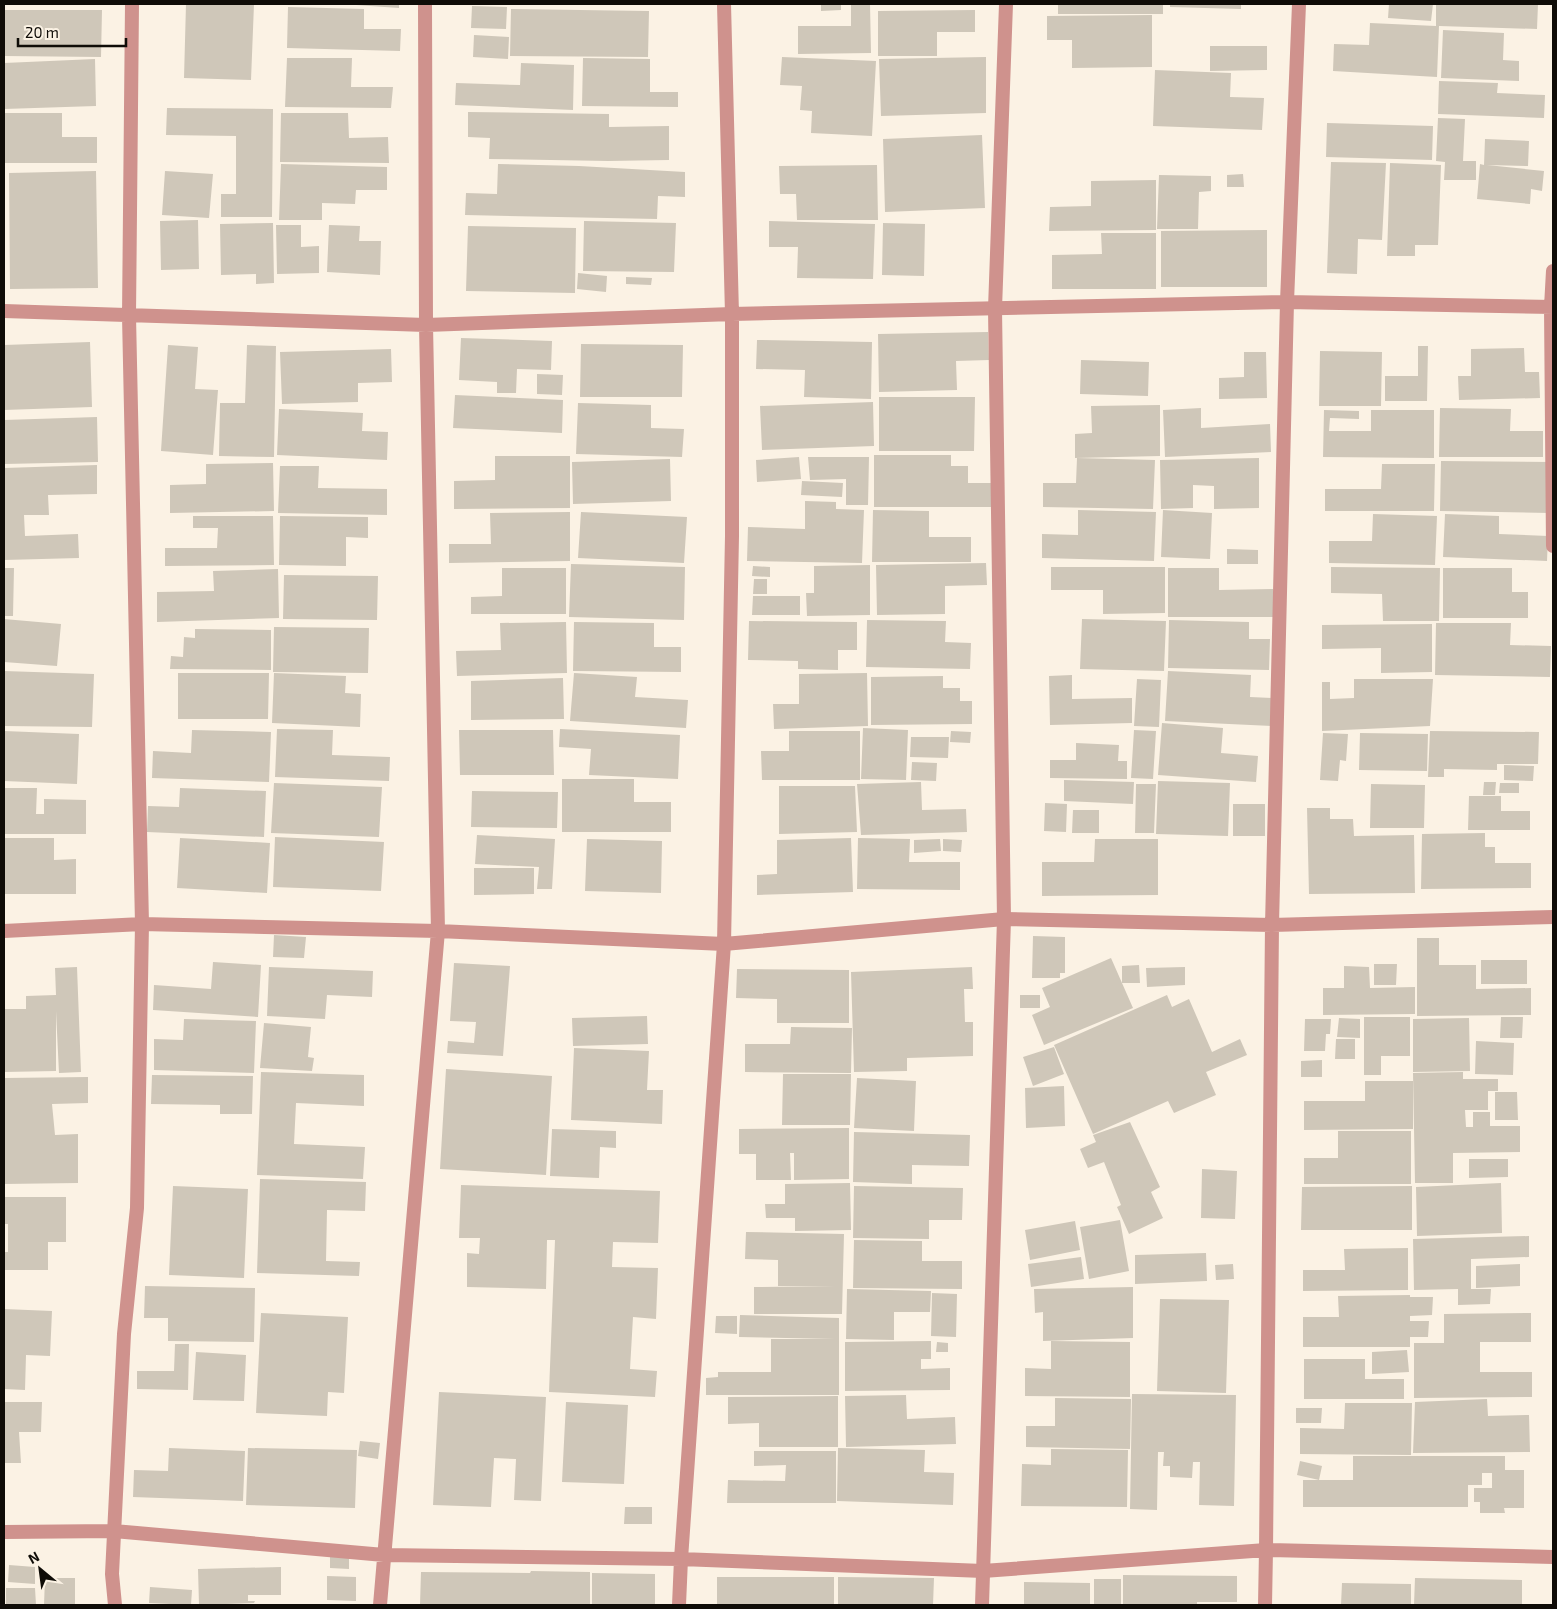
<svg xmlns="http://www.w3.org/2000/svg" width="1557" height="1609" viewBox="0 0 1557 1609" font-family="'Exo 2',sans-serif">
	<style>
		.building { fill: #cfc7b9 }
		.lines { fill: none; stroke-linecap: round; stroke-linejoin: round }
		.minor { stroke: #cf928d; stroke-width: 14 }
		.tertiary { stroke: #cf928d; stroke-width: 14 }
	</style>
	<rect width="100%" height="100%" fill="#fbf2e4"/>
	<path class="building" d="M186,4H254L251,80L184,78Z
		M356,4H399V8L356,5Z
		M821,4H841V10L821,11Z
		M851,4H870L871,53L798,54V26H851Z
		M1058,4H1163V14H1058Z
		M1170,4H1241V9L1170,7Z
		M1389,4H1433L1431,21L1388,18Z
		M1436,4H1538L1537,29L1439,26L1437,77L1333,71L1334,44L1369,45L1370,23L1436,26Z
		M472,6L507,7L506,29L471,28Z
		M288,7L364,9V29H401L400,51L287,48Z
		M511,9L649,11L648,57L510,56Z
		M4,10H102L101,57L4,56Z
		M975,10V32H937V56H878V11Z
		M1152,15V67L1072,68V40H1047V16Z
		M1443,30L1504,33L1503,60L1519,61V81L1441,78Z
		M474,35L509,37L508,59L473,57Z
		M1210,46H1267V70L1210,71Z
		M782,57L876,61L872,136L811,133L812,111L800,110L802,86L780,85Z
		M986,57V113L881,116L879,59Z
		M287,58H352L351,87H393L391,108L285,107Z
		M583,58L650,59V92H678V107L582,106Z
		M95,59L96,106L4,109V63Z
		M521,63L574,65L573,110L455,105L456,83L520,85Z
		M1155,70L1231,73L1230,97L1264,98L1262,130L1153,126Z
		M1439,81L1498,83L1497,93L1545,95L1544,118L1438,114Z
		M167,108L273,109L272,217H221V194H236V136L166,135Z
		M468,112L609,114V127L669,126V160L608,161L489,159L490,138L468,137Z
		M4,113H62V137H97V163H4Z
		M281,113H348L349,138L388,137L389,163L280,162Z
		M1438,118L1465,119L1463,161H1476V180H1444L1445,162L1436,161Z
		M1327,123L1433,126L1432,160L1326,157Z
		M982,135L985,208L885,212L883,139Z
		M1485,139L1529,141L1528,166L1487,165L1544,171L1542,191L1531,189L1530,204L1477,199L1480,164L1484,165Z
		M1331,162L1386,163L1382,240L1358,239L1357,274L1327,273Z
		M1390,163L1441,165L1438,245H1415V256H1387Z
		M281,164L387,167V190H356L355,204L322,203V220H279Z
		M498,164L579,166L685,172V197L658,196L657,219L465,215L466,193L497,194Z
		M877,165L878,220H797L796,194H780L779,166Z
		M96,171L98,288L10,289L9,173Z
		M165,171L213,174L209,218L162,215Z
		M1243,174L1244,187H1227V175Z
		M1159,175L1211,176V191L1199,192L1198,229H1157Z
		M1156,180V230L1049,231L1050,207L1091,206V181Z
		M198,220L199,269L161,270L160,221Z
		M584,221L676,223L674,272L583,271Z
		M769,221L875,224L873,279L797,278L798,247H769Z
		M273,223L274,283L256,284V274L221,275L220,224Z
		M883,223L925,224L924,276L882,275Z
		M276,225H301V247L319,246V273L277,274Z
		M329,225L360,226L359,241H381L380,275L327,272Z
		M468,226L576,228L575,293L466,291Z
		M1267,230V287H1161V231Z
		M1101,233H1156V289H1052V255L1102,254Z
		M578,273L607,276L606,292L577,289Z
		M626,277L652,278L651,285L626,284Z
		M988,332L989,360L956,361L957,390L879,392L878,334Z
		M461,338L552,341L551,370L517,369L516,393H497V382L459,380Z
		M757,340L872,342L871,399L804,397L805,370L756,369Z
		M90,342L92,407L4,410V345Z
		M581,344L683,345L682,397H580Z
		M168,345L198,347L195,389L218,390L213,455L161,451Z
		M247,345L276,346L274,457L219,456L220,403H245Z
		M1418,346H1428L1427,401H1385V376H1418Z
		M1524,348L1525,372H1539L1540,398L1459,400L1458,376H1471V349Z
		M391,349L392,382L358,383V402L282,404L280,352Z
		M1320,351L1382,352L1381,406H1319Z
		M1244,352H1266L1267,398L1219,399V378L1244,377Z
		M1081,360L1149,362L1148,396L1080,394Z
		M537,374L563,375L562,395L537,394Z
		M455,395L563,400L562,433L453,428Z
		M879,397H975L974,451H879Z
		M873,402L874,446L762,450L760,406Z
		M578,403L651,405V428L684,429L682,457L576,454Z
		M1160,405V456L1075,458V434L1092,433L1091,406Z
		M1201,408V428L1270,424L1271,452L1165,457L1163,410Z
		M1440,408L1511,409L1510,431H1543V457H1439Z
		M279,409L363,413L362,431L388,432L387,460L277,455Z
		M1324,410L1359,411V419L1330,418L1329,431H1371V410H1434V458L1323,457Z
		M97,417L98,462L4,464V420Z
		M874,455H951V466H968V483H991V507H874Z
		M495,456H570V508L454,509V481L495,480Z
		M799,457L801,479L757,482L756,460Z
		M808,457H869L868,505H846V479L810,480Z
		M1077,458L1155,460L1153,509L1043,507V483H1076Z
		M1259,458V508L1214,509V486L1193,485V508L1161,509L1160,460Z
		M670,459L671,501L573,504L572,462Z
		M1441,461L1551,462L1549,513L1440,511Z
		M273,463L274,511L170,513V485L206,484V464Z
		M1382,464H1435L1434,511H1325V489H1381Z
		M97,465V494L48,495L49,515H24L25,536L78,534L79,558L4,560V468Z
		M280,466H319L318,488L387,489V515L278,513Z
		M802,481L843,483L842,497L801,495Z
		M805,501L836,502V509L864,510L862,563L747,561L748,527L805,529Z
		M873,510L929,511V537H971V562H872Z
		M1078,510L1156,512L1154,561L1042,558V534L1078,535Z
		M1163,510L1212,513L1210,559L1161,557Z
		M570,512V561L449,563V544H491L490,513Z
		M581,512L687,517L684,563L578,558Z
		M1373,514L1437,516L1435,565L1329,563V541H1372Z
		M1445,514L1499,516V534L1548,536L1547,561L1443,557Z
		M193,516H273L274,565L165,566V548H217L218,528H193Z
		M280,516L368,517V538L346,537V566L279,565Z
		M1227,549L1258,550V564H1227Z
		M986,563L987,585L945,586V614L877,615L876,565Z
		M571,564L685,567L684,620L569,617Z
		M870,565V615L807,616L806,593H814V566Z
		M753,566L770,567V577L752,576Z
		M1051,567H1165V613L1103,614V590H1051Z
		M1331,567L1440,568L1439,621H1383L1382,594L1331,593Z
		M4,568H14L13,616H4Z
		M502,568H566V614H471V597L502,596Z
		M1168,568H1219V590L1273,589V617H1168Z
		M1443,568H1512V592H1528V618H1443Z
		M278,569L279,618L157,622V592L214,591L213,571Z
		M284,575L378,576L377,620L283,619Z
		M754,579H767V594H753Z
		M753,596H800V615H752Z
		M4,619L61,624L57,666L4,662Z
		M1082,619L1166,621L1164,671L1080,669Z
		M867,620L946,621L945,642L971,643L970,669L866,667Z
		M1169,620L1249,622V639H1270L1269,670L1168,668Z
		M749,621L857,622V650H838V670L798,669V661L748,660Z
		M566,622L567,673L457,676L456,651L501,650L500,623Z
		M574,622L654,623V647H681V672L573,671Z
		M1436,623H1511L1510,645L1551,646L1550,677L1435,675Z
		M1432,624V672L1381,673V648L1322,649V625Z
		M274,627L369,628L368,673L273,672Z
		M195,629L271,630V670L170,669L171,656L183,657L184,637L195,638Z
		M4,671L94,674L92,727L4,726Z
		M1168,671L1251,675L1250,697L1275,698L1274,726L1165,721Z
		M178,673H269L268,719H178Z
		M274,673L346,676L345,693L361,694L360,727L272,723Z
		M574,673L637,677L635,697L688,700L686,728L570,721Z
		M867,673L868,726L774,729L773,704H799V674Z
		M1072,675V699L1132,698V723L1050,725L1049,676Z
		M943,676V688H960V701H972V724L871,725V677Z
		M563,678L564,719L471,720V681Z
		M1137,679L1161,680L1159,727L1134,726Z
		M1354,679H1433L1430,726L1322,731V682H1330V699L1354,698Z
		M1162,723L1223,728L1221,753L1258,756L1256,782L1158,775Z
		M863,728L908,730L906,780L861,779Z
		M277,729L333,730L332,755L390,757L389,781L275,777Z
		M560,729L680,735L678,779L589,775L591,749L559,747Z
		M192,730L271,732L269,782L152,778L153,751L191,753Z
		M459,730H553L554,775H460Z
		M1134,730L1156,731L1153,779L1131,778Z
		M4,731L79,734L77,784L4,781Z
		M789,731H860V780H762L761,751H789Z
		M951,731L971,732L970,743L950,742Z
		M1430,731L1539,732L1538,764H1497V770L1444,769V777H1428Z
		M1323,733L1348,734L1346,761L1340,760L1338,781L1320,780Z
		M1360,733L1428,734L1427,771L1359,770Z
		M911,737H949L948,758L910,757Z
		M1076,743L1119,745L1118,761H1127V779L1050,778V760H1076Z
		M912,762L937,763L936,781L911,780Z
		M1504,765L1534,766L1533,781L1504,780Z
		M562,779H634V802H671V832H562Z
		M1064,780L1134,782L1133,804L1064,801Z
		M1158,781L1230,783L1228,836L1156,834Z
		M921,782L922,810L966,809L967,832L861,835L857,784Z
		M1484,782H1496L1495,795H1483Z
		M274,783L382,787L379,837L271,833Z
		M1500,783H1519V793H1499Z
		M1136,784H1156L1154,833H1135Z
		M1371,784L1425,785L1424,828H1370Z
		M779,786H855L857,832L779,834Z
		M4,788H37L36,814H44V799L86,800V834H4Z
		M180,788L266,791L264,837L147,832L148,806L179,807Z
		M472,791L558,792L557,828L471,827Z
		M1469,796H1501V811H1530V830H1468Z
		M1045,803L1067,804L1066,832L1044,831Z
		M1233,804H1265V836H1233Z
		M1307,808H1330V819H1353L1354,836L1414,835L1415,893L1309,894Z
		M1073,810H1099V833H1072Z
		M1485,833V847H1495V863H1531V888L1421,889L1422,834Z
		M477,835L555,839L552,889H537L539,867L475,864Z
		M275,837L384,842L381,891L273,887Z
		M4,838H54V860L76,859V894H4Z
		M180,838L270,843L267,893L177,888Z
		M851,838L853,892L757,895V875L777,874V840Z
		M858,838L910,839L909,862H960V890L857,889Z
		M587,839L662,841L661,893L585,891Z
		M940,839L941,851L914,853V840Z
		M943,839L962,840L961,852L943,851Z
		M1095,839H1158V895L1042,896V862H1094Z
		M474,868H534V894L474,895Z
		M274,935L306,937L304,958L273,957Z
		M1033,936L1065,937V973H1060V978H1032Z
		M1417,938H1439V965H1476V989L1531,988V1015L1417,1016Z
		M1111,958L1133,1008L1044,1045L1032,1015L1050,1007L1042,988Z
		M1481,960H1527V984H1481Z
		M213,962L261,965L258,1017L153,1010L154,985L211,989Z
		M454,963L510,966L503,1056L447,1053L448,1041L474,1043L476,1022L450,1021Z
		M1374,964H1397L1396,985H1374Z
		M1139,965L1140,983H1122V966Z
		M1344,966L1369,967L1370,988L1415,987V1014L1323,1015V988H1344Z
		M77,967L81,1072L59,1073L56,1011V1071L4,1072V1009H26V996L56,995L55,968Z
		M269,967L373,971L372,997L327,995L325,1019L267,1016Z
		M972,967L973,989H964L965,1022H973V1056L907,1058V1071L854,1072L851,972Z
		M1185,967V985L1147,987L1146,968Z
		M737,969L849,970V1023H777V999L736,998Z
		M1020,995H1040V1008H1020Z
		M1167,995L1172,1007L1189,999L1212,1052L1240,1039L1247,1055L1206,1072L1216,1095L1174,1113L1168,1101L1093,1134L1054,1045Z
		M647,1016L648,1044L573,1046L572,1018Z
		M1364,1017H1410V1056H1381V1075H1364Z
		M1501,1017H1523L1522,1038H1500Z
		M1339,1018L1360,1019V1038L1337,1037Z
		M1469,1018L1470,1071L1413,1072V1019Z
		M184,1019L256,1021L254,1073L154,1070V1039L183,1040Z
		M1305,1019H1331L1330,1034H1326L1325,1051H1304Z
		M264,1023L311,1027L308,1057L314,1058L312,1071L260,1068Z
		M791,1027L852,1028L851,1073L745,1072V1044H790Z
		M1336,1039H1355V1059H1335Z
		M1476,1041L1514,1043L1513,1075L1475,1074Z
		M1054,1047L1064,1074L1033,1086L1023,1057Z
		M574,1048L649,1051L647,1090H663L662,1124L571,1120Z
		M1322,1060V1077H1301V1061Z
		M446,1069L552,1076L546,1175L440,1169Z
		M261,1072L364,1075V1106L296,1103L294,1144L365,1147L363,1179L257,1175Z
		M1463,1072V1079H1498V1091H1488V1110H1465L1466,1127H1473V1112H1490V1126H1520V1152L1453,1153V1183H1415L1413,1073Z
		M783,1074H851L850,1125H782Z
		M152,1075L253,1076L252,1114H220V1105L151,1104Z
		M88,1077V1103L52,1104L55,1135L78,1134V1183L4,1184V1078Z
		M857,1078L916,1081L914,1131L854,1128Z
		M1365,1081H1413V1129L1304,1130V1101H1365Z
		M1064,1086L1065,1126L1026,1128L1025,1088Z
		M1495,1092H1517L1518,1120H1495Z
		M1130,1122L1160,1187L1151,1192L1163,1218L1129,1234L1117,1207L1121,1205L1104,1162L1088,1168L1080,1149L1096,1142L1093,1135Z
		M849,1128V1179L794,1180V1153H790L791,1180H756V1154H739V1129Z
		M552,1129L616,1131V1148L600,1147L599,1178L550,1176Z
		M1338,1131H1411V1184H1304V1158H1338Z
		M854,1132L970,1135L969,1166L912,1165V1184L853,1182Z
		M1469,1159H1508V1177L1469,1178Z
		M1202,1169L1237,1171L1235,1219L1201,1218Z
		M260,1179L366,1182L365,1211L327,1210L326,1261L360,1262L359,1276L257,1273Z
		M850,1183L851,1230L795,1231V1218H766L765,1204H785V1184Z
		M1501,1183L1502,1233L1417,1236L1416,1187Z
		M461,1185L660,1191L658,1243L613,1242L612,1267L658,1268L656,1319L633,1317L630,1369L657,1371L655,1397L549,1392L555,1240H547L546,1289L467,1287V1253L479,1254L480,1238H459Z
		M173,1186L248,1189L244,1278L169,1275Z
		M854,1186L963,1188L962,1220H929V1239L853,1238Z
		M1412,1186V1230H1301L1302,1187Z
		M4,1197H66V1242H48V1270H4V1252H8V1224H4Z
		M1120,1220L1129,1271L1089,1279L1080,1227Z
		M1075,1221L1080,1250L1030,1260L1025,1230Z
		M746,1232L844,1234L842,1314H754V1287L835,1286H778V1260L745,1259Z
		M1529,1236V1257L1471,1259V1289H1491L1490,1304L1458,1305V1289L1414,1290L1413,1239Z
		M854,1240L922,1241V1261H962V1289L853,1288Z
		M1408,1248V1290L1303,1291V1270H1345L1344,1249Z
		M1206,1253L1207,1281L1135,1284V1255Z
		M1081,1257L1084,1279L1031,1287L1028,1264Z
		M1233,1264L1234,1279L1216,1280L1215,1265Z
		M1520,1264V1286L1476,1288V1266Z
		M145,1286L255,1288L254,1342L168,1341V1318H144Z
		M1133,1287V1338L1043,1341V1312L1035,1313L1034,1289Z
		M847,1289L931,1291L930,1312H894V1340L846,1339Z
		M932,1293L957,1294L956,1337L931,1336Z
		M1410,1295V1297H1433L1432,1315L1410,1316V1321H1429L1428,1337H1410V1347H1303V1317H1339L1338,1296Z
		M1160,1299L1229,1300L1226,1393L1157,1391Z
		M4,1309L52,1311L50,1356L26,1355L25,1390L4,1389Z
		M261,1313L348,1317L344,1393L328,1392L327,1416L256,1413Z
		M1531,1313V1342H1480V1372H1532V1397L1414,1398V1343H1444V1314Z
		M740,1315L839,1318V1395H706V1378L718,1377V1372H771V1339H835L739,1337Z
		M716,1316H737V1334L715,1333Z
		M931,1341V1359H921V1369L950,1368V1390L845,1391V1342Z
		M1051,1341L1130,1342V1397L1025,1396V1368L1051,1369Z
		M937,1342L948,1343V1352H936Z
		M175,1344H189L188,1390L137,1389V1371H174Z
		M1407,1350L1409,1372L1372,1374V1352Z
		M196,1352L246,1355L244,1401L193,1400Z
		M1304,1359H1365V1379H1404V1399H1304Z
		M439,1392L546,1397L541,1501L514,1500L516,1459L494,1458L491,1507L433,1505Z
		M1132,1394L1236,1395L1234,1506L1199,1505L1200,1462H1193L1192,1478L1170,1477V1466H1163L1164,1452H1158L1157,1510L1130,1509Z
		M906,1395L907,1419L955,1417L956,1444L846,1447L845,1396Z
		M838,1396V1447H759V1423L728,1424V1397Z
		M1055,1398L1131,1399L1130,1449L1026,1447V1426H1055Z
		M1487,1399L1488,1416L1529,1415L1530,1452L1413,1453L1415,1402Z
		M4,1402H42L41,1432H19L21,1463H4Z
		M566,1402L628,1405L624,1484L562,1482Z
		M1345,1403H1412L1411,1455L1300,1454V1428L1344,1429Z
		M1296,1408H1322L1321,1423H1296Z
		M360,1441L380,1443L378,1459L358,1456Z
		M169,1448L245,1451L243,1501L133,1497L134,1470L168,1471Z
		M248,1448L357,1450L355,1508L246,1505Z
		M838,1448L925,1450L924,1472L954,1473L953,1505L837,1501Z
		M1051,1449L1128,1450L1127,1507L1021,1506L1022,1464L1051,1465Z
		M754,1451H836V1503H727L728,1480L785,1481L786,1465L754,1466Z
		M1353,1456H1505V1470H1524V1508H1504L1505,1513H1480V1502H1474V1488H1492V1473H1482V1485H1468V1507H1303V1480H1353Z
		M1300,1461L1322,1466L1319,1480L1297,1475Z
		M625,1507H652V1524H624Z
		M330,1555H349V1569L330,1568Z
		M9,1565L35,1567V1584L8,1582Z
		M281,1567V1595H248V1601H255L254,1603L199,1605L198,1569Z
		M531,1571L590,1572V1605H420L421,1572L530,1573Z
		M592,1573L655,1574V1605H592Z
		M1123,1575L1237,1576V1602H1197V1605H1123Z
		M327,1576L356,1577V1601L327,1600Z
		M717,1577H834V1605H717Z
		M838,1577L934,1578L933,1605H838Z
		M45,1578H75V1605H44Z
		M1415,1578L1522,1580V1605H1414Z
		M1094,1579H1121V1605H1094Z
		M1024,1582L1090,1583V1605H1024Z
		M1342,1583L1411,1584V1605H1341Z
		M150,1587L192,1590L191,1605L149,1603Z
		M6,1588H35L36,1605H6Z"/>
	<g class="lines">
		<path class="minor" d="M1553,271L1551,307L1553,546
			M4,311L426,325L732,314L1287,302L1553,307
			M4,931L142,924L438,931L724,944L1004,919L1272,925L1553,917
			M4,1532L114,1531L384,1555L681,1559L983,1571L1266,1550L1553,1557
			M115,1605L112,1574L124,1334L137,1208L142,924L129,316L132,4
			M380,1605L438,931L426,325L425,4
			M679,1605L681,1559L724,944L732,536V314L724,4
			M1265,1605L1266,1550L1272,925L1287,302L1299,4"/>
		<path class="tertiary" d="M982,1605L1004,919L995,309L1006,4"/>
	</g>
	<rect width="1557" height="1609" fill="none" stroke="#0f0c07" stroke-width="10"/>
	<g transform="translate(40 1569) rotate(331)" stroke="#fbf2e4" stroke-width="4" paint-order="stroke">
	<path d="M0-4L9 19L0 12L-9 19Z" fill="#0f0c07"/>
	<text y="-8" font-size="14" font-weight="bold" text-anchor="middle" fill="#0f0c07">N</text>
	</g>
	<path d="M18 38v8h108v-8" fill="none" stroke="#0f0c07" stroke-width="2.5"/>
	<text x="25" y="38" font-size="15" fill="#0f0c07" stroke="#fbf2e4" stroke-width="4" paint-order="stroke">20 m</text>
</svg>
